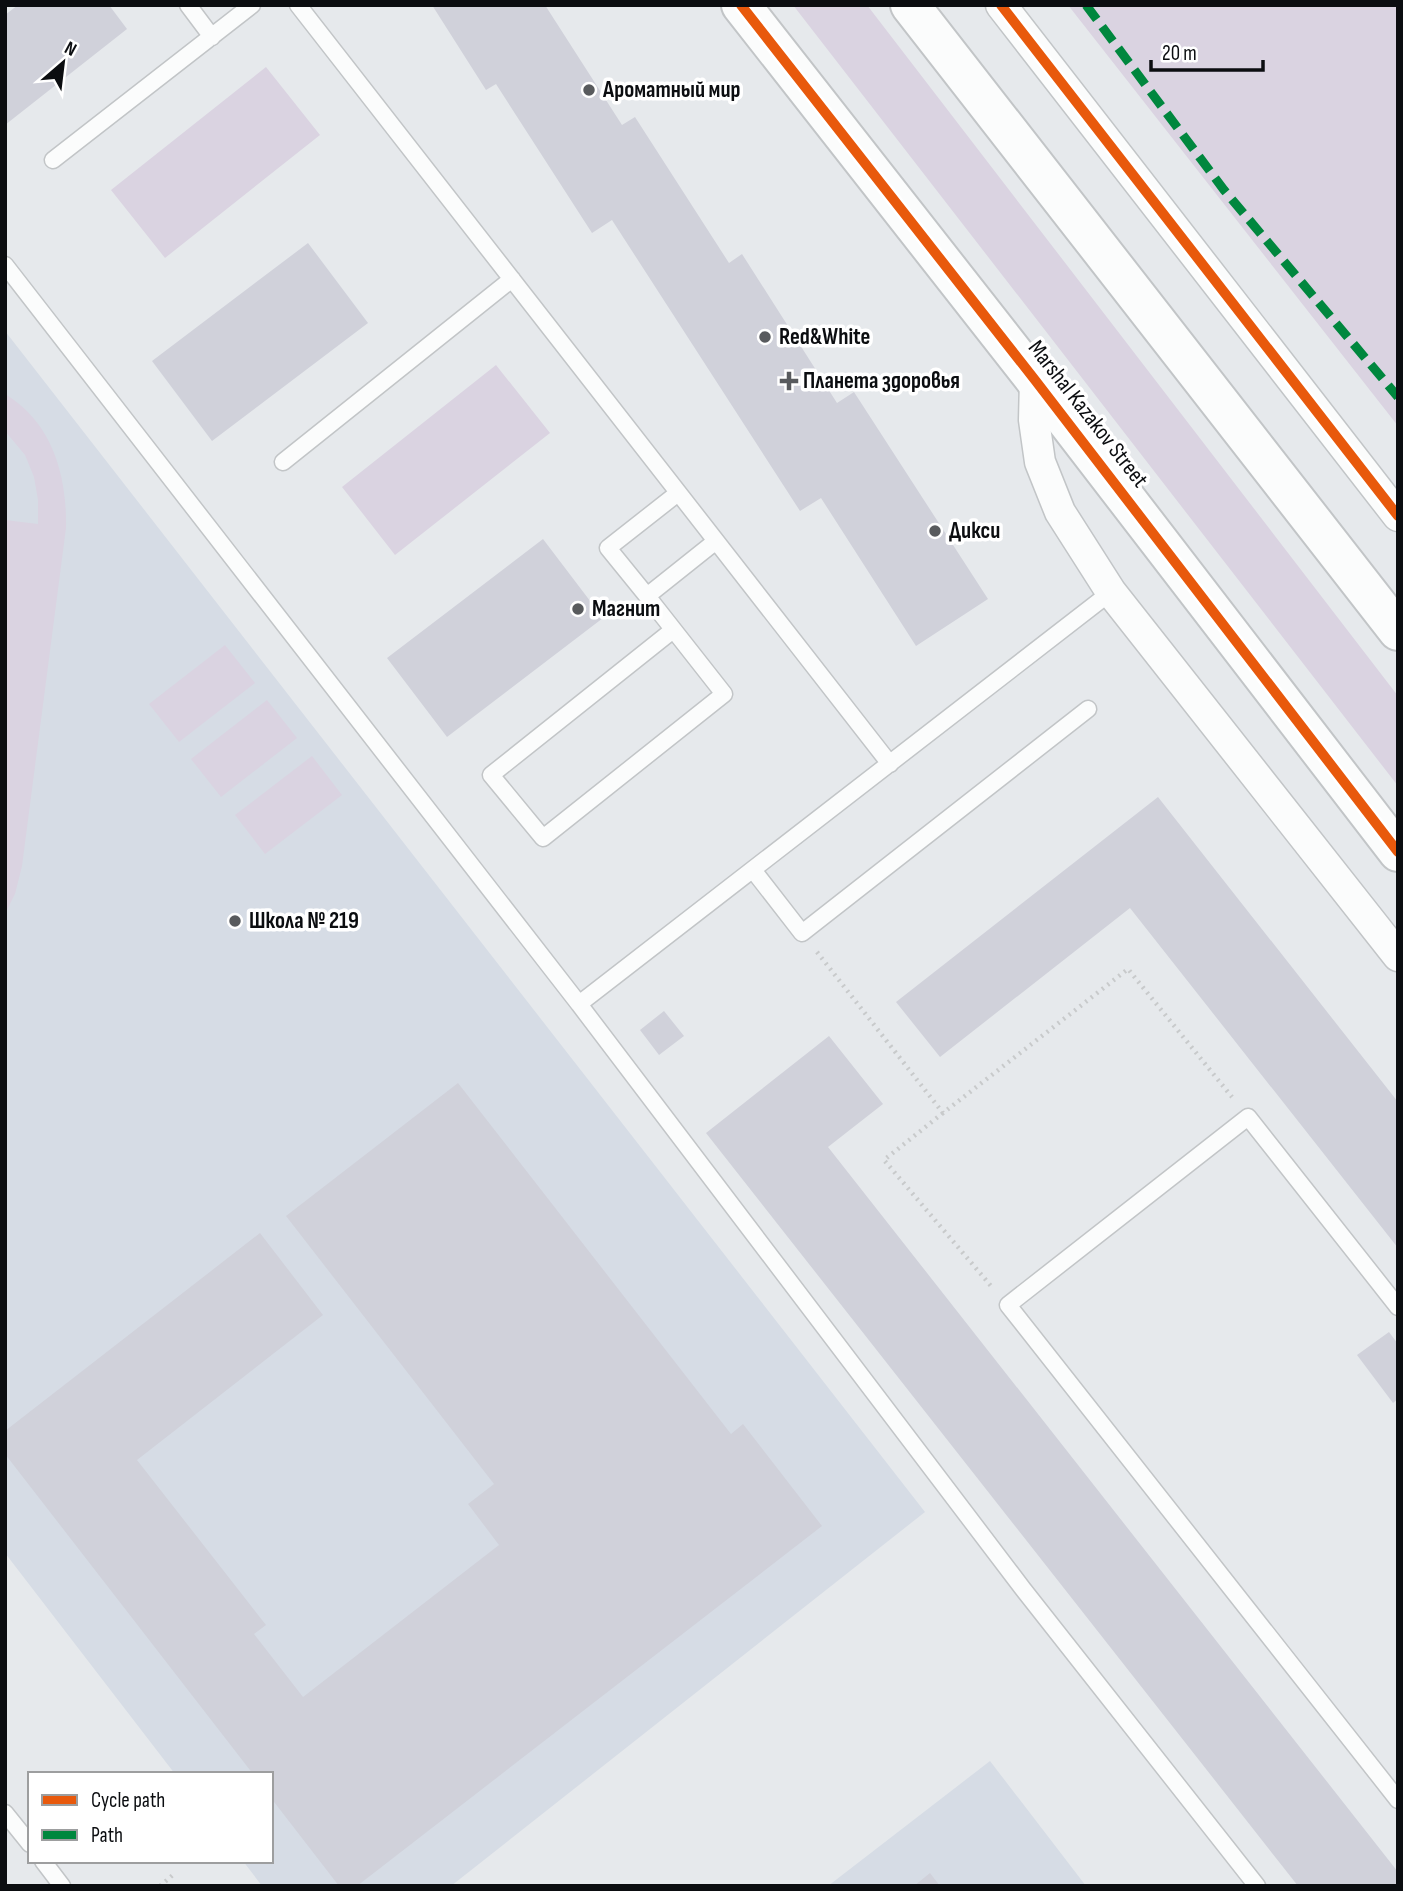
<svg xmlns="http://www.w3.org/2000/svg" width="1403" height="1891" viewBox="0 0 1403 1891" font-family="'Sofia Sans Condensed',sans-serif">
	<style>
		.built { fill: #d6dce5 }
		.green { fill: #dad3e1 }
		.building { fill: #d0d1da }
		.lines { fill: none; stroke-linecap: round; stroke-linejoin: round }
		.service-casing { stroke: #c2c5c7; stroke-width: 19 }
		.minor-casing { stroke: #c2c5c7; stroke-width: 33 }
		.tertiary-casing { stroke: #c2c5c7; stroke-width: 42 }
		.path { stroke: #c8cacb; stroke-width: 4.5; stroke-dasharray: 2 5; stroke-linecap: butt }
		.service { stroke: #fbfcfc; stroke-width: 16 }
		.minor { stroke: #fbfcfc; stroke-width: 30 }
		.tertiary { stroke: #fbfcfc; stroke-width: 38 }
		.quiet { stroke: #00873e; stroke-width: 9; stroke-dasharray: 18 9; stroke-linecap: butt }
		.cycleway-casing { stroke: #fff; stroke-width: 15 }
		.cycleway { stroke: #e8590c; stroke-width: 10 }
		.poi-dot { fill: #585a5d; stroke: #fff; stroke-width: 2.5 }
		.labels { text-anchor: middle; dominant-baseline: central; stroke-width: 7; stroke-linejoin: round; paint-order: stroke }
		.poi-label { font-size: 23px; font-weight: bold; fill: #0b0d10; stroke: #fff; text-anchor: start }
		.street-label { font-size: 23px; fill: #0b0d10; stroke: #fff }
	</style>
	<rect width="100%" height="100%" fill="#e6e9ec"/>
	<path class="built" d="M5,331L925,1512L451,1886H262L243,1861H271V1774H175L5,1553Z
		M990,1761L1086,1886H828Z"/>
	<path class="green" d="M793,5H867L1398,696V786Z
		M1068,5H1398V426Z
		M266,67L320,135L165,258L111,190Z
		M496,365L550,433L395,555L342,487Z
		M5,394C53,423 67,476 66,528L22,866L15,894L5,914V520L38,524V500L34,477L25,455L5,431Z
		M225,645L255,683L179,742L149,704Z
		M267,700L297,738L221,797L191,759Z
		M312,756L342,795L265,854L235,815Z"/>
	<path class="building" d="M18,5H109L127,29L5,125V15Z
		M432,5H545L622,125L635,117L729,263L742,254L837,403L854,392L988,599L916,646L821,498L800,511L612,220L592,233L496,84L486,90Z
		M308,243L368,323L212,441L152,361Z
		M543,539L603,618L447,737L387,658Z
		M1158,797L1398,1102V1248L1130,908L940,1057L896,1002Z
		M664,1011L684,1036L659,1055L640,1030Z
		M829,1036L883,1104L828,1147L1398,1872V1886H1298L706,1133Z
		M458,1083L731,1434L743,1424L822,1526L357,1886H339L271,1798V1774H253L5,1454V1431L260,1233L323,1315L137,1460L266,1625L254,1634L303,1697L499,1545L468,1504L494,1484L286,1216Z
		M1389,1332L1398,1344V1399L1393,1403L1357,1355Z
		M930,1873L940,1886H914Z"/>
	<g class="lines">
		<g class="service-casing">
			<path id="service" d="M188,5L212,37
				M298,5L890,764
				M53,160L252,5
				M5,265L579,1004
				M283,462L512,279
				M1111,592L579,1004L1023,1589L1257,1886
				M647,596L608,548L678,493
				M673,630L491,775L543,838L724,694L647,596L716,541
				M753,870L802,933L1088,709
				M1398,1307L1248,1117L1008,1305L1398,1800
				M5,1813L30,1844
				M43,1861L62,1886"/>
		</g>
		<g class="minor-casing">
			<path id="minor" d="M1001,5L1398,516
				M1035,380L1034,420L1040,462L1060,512L1111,592L1398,956"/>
		</g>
		<g class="tertiary-casing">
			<path id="tertiary" d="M741,5L1035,380L1398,852
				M910,5L1398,631"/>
		</g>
		<path class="path" d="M817,952L943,1113L1128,969L1232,1097
			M943,1113L884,1160L991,1286
			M160,1886L174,1874"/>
		<use href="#service" class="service"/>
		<use href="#minor" class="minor"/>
		<use href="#tertiary" class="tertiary"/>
		<path class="quiet" d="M1086,5L1224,190L1398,397"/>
		<g class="cycleway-casing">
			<path id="cycleway" d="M741,5L1035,380L1398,852
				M1001,5L1398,516"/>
		</g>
		<use href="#cycleway" class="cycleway"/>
	</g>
	<g class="poi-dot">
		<circle cx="589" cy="90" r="7"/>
		<circle cx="765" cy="337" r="7"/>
		<path d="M785.5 370.5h7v7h7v7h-7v7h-7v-7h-7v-7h7z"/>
		<circle cx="935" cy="531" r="7"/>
		<circle cx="578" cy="609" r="7"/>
		<circle cx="235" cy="921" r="7"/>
	</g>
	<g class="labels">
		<g class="poi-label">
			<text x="603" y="90">Ароматный мир</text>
			<text x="779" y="337">Red&amp;White</text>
			<text x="803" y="381">Планета здоровья</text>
			<text x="949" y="531">Дикси</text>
			<text x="592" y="609">Магнит</text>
			<text x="249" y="921">Школа № 219</text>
		</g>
		<g class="street-label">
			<text transform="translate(1088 414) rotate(52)">Marshal Kazakov Street</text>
		</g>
	</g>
	<rect width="1403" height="1891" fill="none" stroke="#0b0d10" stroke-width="14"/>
	<rect x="28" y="1772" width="245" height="91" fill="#ffffff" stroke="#9d9e9f" stroke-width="2"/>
	<rect x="42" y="1795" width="35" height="10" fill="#e8590c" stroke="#9d9e9f" stroke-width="2"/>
	<text x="91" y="1807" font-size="21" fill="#0b0d10">Cycle path</text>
	<rect x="42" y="1830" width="35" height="10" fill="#00873e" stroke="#9d9e9f" stroke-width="2"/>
	<text x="91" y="1842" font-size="21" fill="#0b0d10">Path</text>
	<g transform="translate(63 63) rotate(28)" stroke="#ffffff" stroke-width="5" paint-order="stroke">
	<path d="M0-5L12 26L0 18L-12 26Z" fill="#0b0d10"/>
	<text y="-10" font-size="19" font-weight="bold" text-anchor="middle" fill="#0b0d10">N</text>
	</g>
	<path d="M1151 60v10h112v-10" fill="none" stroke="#0b0d10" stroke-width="3.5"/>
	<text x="1162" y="60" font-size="21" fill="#0b0d10" stroke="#ffffff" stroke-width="5" paint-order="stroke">20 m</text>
</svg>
